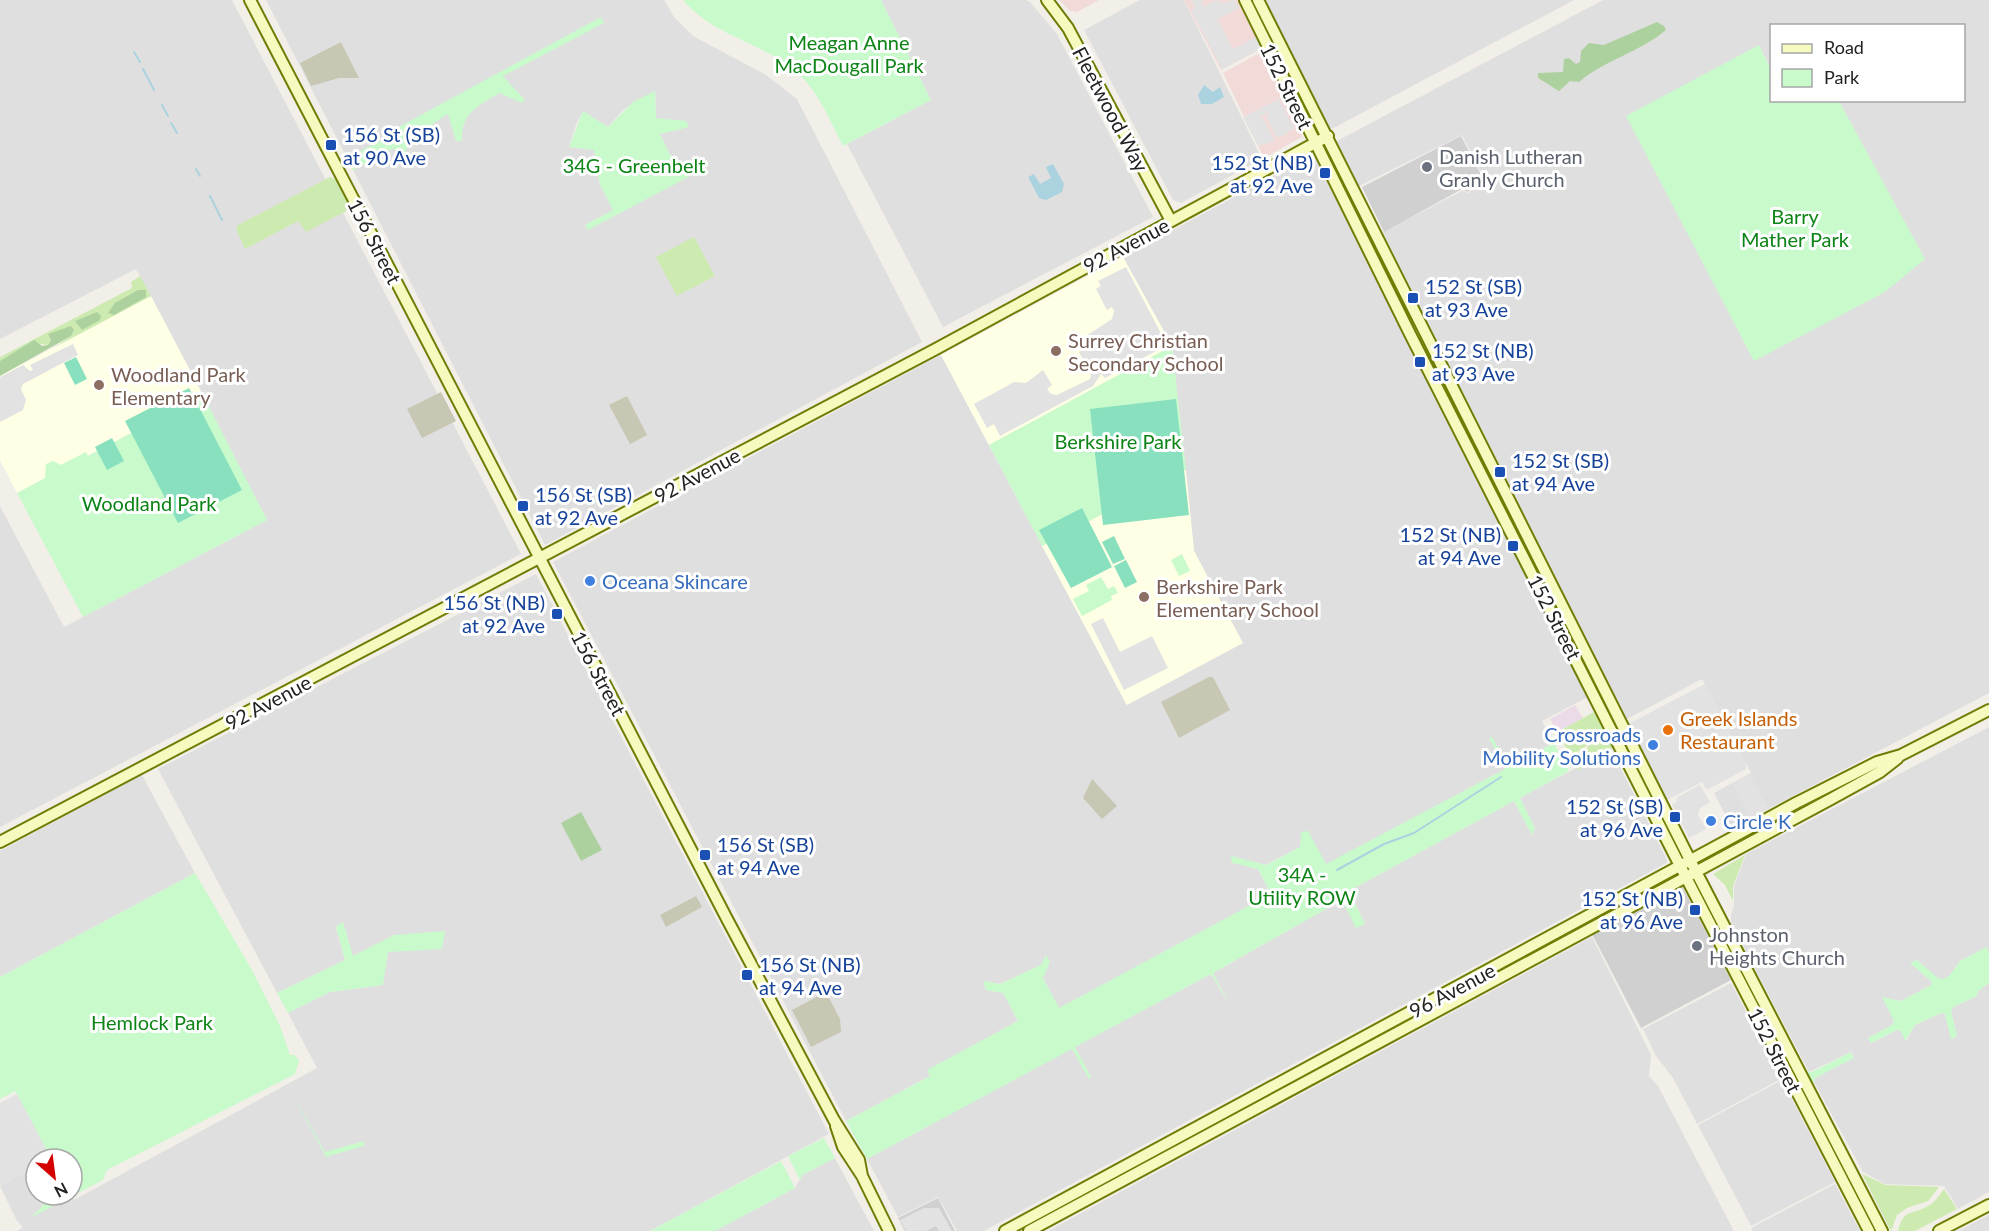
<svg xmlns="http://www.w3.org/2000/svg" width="1989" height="1231" viewBox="0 0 1989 1231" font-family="Lato,sans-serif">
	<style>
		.residential { fill: #e0dfdf; fill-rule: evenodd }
		.commercial { fill: #f2dad9 }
		.industrial { fill: #ebdbe8 }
		.education { fill: #ffffe5 }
		.religious { fill: #d0d0d0 }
		.construction { fill: #c7c7b4 }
		.grass { fill: #cdebb0 }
		.forest { fill: #add19e }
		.park { fill: #c8facc }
		.pitch { fill: #88e0be }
		.parking { fill: #e2e2e2 }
		.water { fill: #aad3df }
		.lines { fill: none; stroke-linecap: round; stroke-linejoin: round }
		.stream { stroke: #aad3df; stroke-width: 2 }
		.secondary-casing { stroke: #707d05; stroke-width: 14 }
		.secondary { stroke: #f7fabf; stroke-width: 10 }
		.transit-dot { fill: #1a4fb4; stroke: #fff; stroke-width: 2 }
		.worship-dot { fill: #6b7280; stroke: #fff; stroke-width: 2 }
		.education-dot { fill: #8d6e63; stroke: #fff; stroke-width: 2 }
		.shop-dot { fill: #3f7fe0; stroke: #fff; stroke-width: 2 }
		.food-dot { fill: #e8710a; stroke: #fff; stroke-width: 2 }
		.labels { text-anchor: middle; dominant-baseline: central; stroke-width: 6; stroke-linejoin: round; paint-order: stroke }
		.park-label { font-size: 20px; fill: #0c8416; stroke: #fff }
		.street-label { font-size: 20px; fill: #222; stroke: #fff }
		.transit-label { font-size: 20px; fill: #164399; stroke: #fff; text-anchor: start }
		.worship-label { font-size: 20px; fill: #5b616d; stroke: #fff; text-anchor: start }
		.education-label { font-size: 20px; fill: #785e54; stroke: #fff; text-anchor: start }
		.shop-label { font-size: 20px; fill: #366cbe; stroke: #fff; text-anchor: start }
		.food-label { font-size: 20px; fill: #c56008; stroke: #fff; text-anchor: start }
	</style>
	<rect width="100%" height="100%" fill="#f2efe9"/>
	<path class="residential" d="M0,0H232L521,554L0,827V506L64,627L267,520L136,269L0,339Z
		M266,0H664L674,17L693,36L766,75L797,99L922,342L545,545ZM655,91L656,119L688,127L660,134L670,155L695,173L585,225L614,210L600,185L594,150L569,147L577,122L583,112L608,127L623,110Z
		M881,0H1026L1030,2L1057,34L1153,217L943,327L847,144L931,100Z
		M1140,0H1184L1262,159L1181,203L1173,200L1084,30Z
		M1265,0H1574L1330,130Z
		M1603,0H1989V693L1732,828L1714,793L1751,773L1702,679L1627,719L1383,232L1462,191L1469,193L1482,175L1462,135L1359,186L1337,141ZM1772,26H1964V100L1839,101L1881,181L1884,180L1754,361L1690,237L1759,46L1772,70Z
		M1314,154L1588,697L1542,721L1554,743L1326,865L1308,832L1302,833L1300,847L1258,869L1271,894L1059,1009L1043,978L1049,962L1046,956L1042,965L1000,984L984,982L986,990L1003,993L1018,1021L928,1070L930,1076L846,1121L553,562L941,355L1126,704L1242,643L1194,551L1172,346L1123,257Z
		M536,574L829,1134L650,1231H17L23,1227L17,1221L0,1186L36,1167V1195H71L74,1200L317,1068L288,1013L330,992L382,985L388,952L394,935L353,957L343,923L336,928L345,960L277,993L158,769Z
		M1989,727V952L1987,948L1960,961L1949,976L1943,979H1938L1917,960L1911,962L1932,982L1931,985L1901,1001L1883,998L1894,1020L1892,1025L1868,1038L1872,1043L1897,1030L1901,1031L1906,1041L1915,1025L1941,1013L1945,1014L1952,1039L1957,1036L1951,1012L1953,1007L1977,996L1978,991L1989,983V1192L1958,1209L1944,1186L1885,1184L1863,1172L1814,1082L1815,1078L1854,1057L1851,1052L1809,1072L1731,923V915L1734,906V886L1746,854Z
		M1611,749L1667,860L1666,863L984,1231H957L938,1197L898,1217L867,1159L1072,1048L1089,1078H1091L1074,1047L1211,974L1229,1003L1213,973L1343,899L1356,927L1365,924L1349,891L1514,801L1532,835L1535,828L1520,798Z
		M142,775L195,873L0,977V851Z
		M1592,937L1651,1055L1649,1076L1658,1086L1734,1231H1048Z
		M1731,983L1781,1079L1697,1124L1673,1078L1656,1056L1643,1029Z
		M1782,1080L1835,1182L1751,1226L1698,1125Z
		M835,1158L874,1231H715L795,1188L802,1175Z
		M1835,1184L1860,1231H1753L1751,1228Z
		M1989,1215V1231H1958Z"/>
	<path class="commercial" d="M1059,0H1099L1077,12L1070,11Z
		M1184,0H1238L1263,48L1221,70Z
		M1261,52L1302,134V137L1264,158L1223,73Z"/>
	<path class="industrial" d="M1575,705L1583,718L1557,732L1550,719Z"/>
	<path class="education" d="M1123,257L1172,346L989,445L941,355Z
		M151,296L203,395L17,493L0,460V376Z
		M1186,470L1194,551L1243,643L1127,705L1042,546Z"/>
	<path class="religious" d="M1461,136L1481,175L1468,192L1462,189L1384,232L1362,187Z
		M1682,886L1731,980L1641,1028L1592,934Z
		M938,1198L955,1231H905L898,1218Z"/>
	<path class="construction" d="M341,42L359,78H339L311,86L300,63Z
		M441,392L456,421L422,438L407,409Z
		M627,396L647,435L630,444L609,405Z
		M1209,677H1213L1230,710L1179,738L1161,702Z
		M1092,779L1117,806L1102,819L1083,798Z
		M696,896L702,907L666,927L660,915Z
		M826,992L840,1019L841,1032L811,1047L792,1010Z"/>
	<path class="grass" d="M330,177L337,180L352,208L306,232L298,221L245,249L236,229L238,225Z
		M694,237L715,276L677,296L656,257Z
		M140,276L151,296L55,347L71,336L49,334L51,340L48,345L40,344L0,361V357L132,288L131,282Z
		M1594,712L1603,729L1585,747L1570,756L1563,742V729Z
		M1605,733L1613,748L1584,764L1582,761L1579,762L1582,768L1578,770L1572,759Z
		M1745,855L1733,886V901L1725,885L1713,874Z
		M1862,1174L1886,1185L1939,1187L1928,1201L1907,1208L1897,1215L1891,1231Z
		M1944,1189L1957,1209L1915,1231H1898C1904,1206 1915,1216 1931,1204C1936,1201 1940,1194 1944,1189Z"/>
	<path class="forest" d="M1657,22L1664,26L1666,30C1639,53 1606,59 1579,82L1570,81L1559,91L1538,78V73L1563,72L1564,59L1569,58L1576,64L1580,62L1581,51L1589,43L1604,45Z
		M138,290H146V297L114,315L108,313L115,303Z
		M97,312L101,316L100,320L82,330L75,321Z
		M71,326L74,330L71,336L0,376V361L34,340L42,346L48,345L51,340L48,334Z
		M581,812L602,850L581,861L561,823Z"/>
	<path class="park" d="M683,0H881L931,100L843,146C828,117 816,85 789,66C755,41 710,33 683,0Z
		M601,17L604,23L503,76L525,100L522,103L499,93C478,107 461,112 462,141H456L448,114L412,137L401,161L394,148L353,170L347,158L388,137L386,134Z
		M1759,45L1771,70L1772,100L1839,101L1925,259L1885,292L1754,361L1626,116Z
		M655,91L656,118L686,121L689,127L660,134L670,155L696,173L588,230L585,225L613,210L600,185L594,150L569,147L583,111L608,127L633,102Z
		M1172,346L1186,470L1042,546L989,445Z
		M203,395L267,520L83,617L17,493L45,478L46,464L53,461L61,465L86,452L88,456Z
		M1182,554L1190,571L1179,576L1171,560Z
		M1101,577L1108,589L1114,586L1118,593L1111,596L1112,600L1082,616L1073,599L1089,591L1086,585Z
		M1492,737L1508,767L1554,743L1569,771L1520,798L1535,828L1532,835L1514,801L1349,891L1365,924L1356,928L1342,900L1213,973L1229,1003L1211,974L1075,1047L1091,1077L1089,1079L1072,1049L867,1159L846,1121L930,1076L927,1070L1018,1021L1003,993L986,990L983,981L1000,984L1041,965L1046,955L1050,962L1043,978L1059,1008L1271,894L1258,869L1232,863L1231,856L1267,865L1300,847L1301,832L1308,831L1326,864L1505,769L1489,738Z
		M195,873L252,970L280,1026L290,1055H295L299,1061L295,1074L107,1170L103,1180L30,1218L41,1208L49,1195H72V1159H50L15,1091L0,1099V977Z
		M343,922L353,956L394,935L445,931L442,949L388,952L383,985L330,992L288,1013L277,993L345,960L336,927Z
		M1986,947L1989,952V983L1978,991L1977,996L1953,1007L1951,1011L1957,1036L1951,1039L1945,1014L1941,1013L1915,1025L1905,1041L1901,1031L1897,1030L1871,1043L1868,1038L1892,1025L1894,1021L1882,997L1901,1001L1931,985L1932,982L1910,963L1917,960L1938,978L1943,979L1949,976L1960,961Z
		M1851,1052L1854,1058L1815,1078L1813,1084L1806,1071L1812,1072Z
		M288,1086L325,1152L364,1141V1146L326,1157Z
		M824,1138L835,1158L802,1175L800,1180L788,1156Z
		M781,1161L795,1188L715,1231H650Z"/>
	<path class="pitch" d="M76,357L87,379L75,385L64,363Z
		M189,388L242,490L178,523L125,421Z
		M1176,399L1189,515L1103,525L1090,409Z
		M112,438L124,461L107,470L95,447Z
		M1082,508L1112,567L1071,588L1039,530Z
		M1114,536L1125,559L1113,564L1102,542Z
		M1126,560L1137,582L1125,588L1114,566Z"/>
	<path class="parking" d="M1191,0H1205L1201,2L1204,6L1216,0L1224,3L1234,0L1239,8L1218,19L1233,49L1256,37L1262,48L1222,69L1191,10L1195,8Z
		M1279,99L1294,128L1283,136L1276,137L1266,115L1270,114L1269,112L1258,118H1263L1275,141L1258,146L1243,117Z
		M1126,267L1164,339L1159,342L1162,348L1105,378L1101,374L1093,386L1000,436L994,424L987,428L974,404L1014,382L1026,383L1043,370L1052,385L1047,389L1051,394L1057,395L1090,379L1093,366L1091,364L1086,366L1079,352L1084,349L1086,336L1112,319L1114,311L1112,307L1107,310L1096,289L1101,286L1098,281Z
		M73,344L78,355L23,384L21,389L26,400L23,410L0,422V377L23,365L30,371L33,370L30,365Z
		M1103,618L1120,652L1152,636L1168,668L1124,690L1091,624Z
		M1705,684L1746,763V769L1707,790L1702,782L1667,800L1628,724Z
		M1750,775L1768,809L1750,818L1733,784Z
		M1700,785L1710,802L1700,808L1698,815L1706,829L1689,838L1672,804L1677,802L1676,798Z
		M17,1094L51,1158L36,1159V1167L0,1186V1103Z
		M924,1208H939L952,1231H939L936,1226L926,1231H906L900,1220Z"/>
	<path class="water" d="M1204,85L1213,92L1220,87L1224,97L1212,104H1201L1198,95Z
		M1053,164L1064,184L1062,192L1046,200L1039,198L1028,177L1034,174L1040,184L1051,178L1046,167Z"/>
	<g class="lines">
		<path class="stream" d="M134,52L140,62
			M143,69L154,90
			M162,105L168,116
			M171,123L177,133
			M196,169L200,176
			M210,196L222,220
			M1337,870L1384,844L1414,833L1501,777"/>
		<g class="secondary-casing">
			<path id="secondary" d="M250,0L727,919L834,1120L859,1160L862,1176
				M1047,0L1068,28L1171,221
				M1245,0L1410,334L1675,856L1869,1231
				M1258,0L1690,860L1882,1231
				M0,842L934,350L1328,136
				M836,1126L843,1147L862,1176L889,1231
				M1005,1231L1796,803L1877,762L1901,755L1989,710
				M1029,1231L1831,799L1880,772L1898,758
				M1939,1231L1989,1205"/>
		</g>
		<use href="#secondary" class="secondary"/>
	</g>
	<g class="transit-dot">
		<rect x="325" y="139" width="12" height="12" rx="3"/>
		<rect x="1319" y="167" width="12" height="12" rx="3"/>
		<rect x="1407" y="292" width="12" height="12" rx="3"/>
		<rect x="1414" y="356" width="12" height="12" rx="3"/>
		<rect x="1494" y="466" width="12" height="12" rx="3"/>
		<rect x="517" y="500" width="12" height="12" rx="3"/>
		<rect x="1507" y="540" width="12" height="12" rx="3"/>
		<rect x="551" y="608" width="12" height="12" rx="3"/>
		<rect x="1669" y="811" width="12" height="12" rx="3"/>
		<rect x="699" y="849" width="12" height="12" rx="3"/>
		<rect x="1689" y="904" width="12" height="12" rx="3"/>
		<rect x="741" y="969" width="12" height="12" rx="3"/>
	</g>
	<g class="worship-dot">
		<circle cx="1427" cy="167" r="6"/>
		<circle cx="1697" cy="946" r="6"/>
	</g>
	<g class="education-dot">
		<circle cx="1056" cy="351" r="6"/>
		<circle cx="99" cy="385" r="6"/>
		<circle cx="1144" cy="597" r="6"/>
	</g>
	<g class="shop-dot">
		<circle cx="590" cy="581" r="6"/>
		<circle cx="1653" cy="745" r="6"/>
		<circle cx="1711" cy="821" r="6"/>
	</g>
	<circle class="food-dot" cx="1668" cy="730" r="6"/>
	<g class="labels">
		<g class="park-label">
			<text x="849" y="42">Meagan Anne<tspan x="849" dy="23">MacDougall Park</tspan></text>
			<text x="634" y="165">34G - Greenbelt</text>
			<text x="1795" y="216">Barry<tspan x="1795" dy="23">Mather Park</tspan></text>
			<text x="1118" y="441">Berkshire Park</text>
			<text x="149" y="503">Woodland Park</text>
			<text x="1302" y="874">34A -<tspan x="1302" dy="23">Utility ROW</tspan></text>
			<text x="152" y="1022">Hemlock Park</text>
		</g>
		<g class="street-label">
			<text transform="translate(1287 86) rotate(64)">152 Street</text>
			<text transform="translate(1111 109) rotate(62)">Fleetwood Way</text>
			<text transform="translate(375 241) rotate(63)">156 Street</text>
			<text transform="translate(1126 245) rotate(-28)">92 Avenue</text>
			<text transform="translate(697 475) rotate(-28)">92 Avenue</text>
			<text transform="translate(1555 617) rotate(63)">152 Street</text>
			<text transform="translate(599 673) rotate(62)">156 Street</text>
			<text transform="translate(268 702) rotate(-28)">92 Avenue</text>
			<text transform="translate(1452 990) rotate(-28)">96 Avenue</text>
			<text transform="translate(1775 1050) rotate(63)">152 Street</text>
		</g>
		<g class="transit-label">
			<text x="343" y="134">156 St (SB)<tspan x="343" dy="23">at 90 Ave</tspan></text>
			<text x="1313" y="162" text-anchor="end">152 St (NB)<tspan x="1313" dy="23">at 92 Ave</tspan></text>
			<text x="1425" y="286">152 St (SB)<tspan x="1425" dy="23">at 93 Ave</tspan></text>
			<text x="1432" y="350">152 St (NB)<tspan x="1432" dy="23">at 93 Ave</tspan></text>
			<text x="1512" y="460">152 St (SB)<tspan x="1512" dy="23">at 94 Ave</tspan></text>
			<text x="535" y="494">156 St (SB)<tspan x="535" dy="23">at 92 Ave</tspan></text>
			<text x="1501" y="534" text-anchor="end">152 St (NB)<tspan x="1501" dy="23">at 94 Ave</tspan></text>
			<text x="545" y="602" text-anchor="end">156 St (NB)<tspan x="545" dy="23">at 92 Ave</tspan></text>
			<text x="1663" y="806" text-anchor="end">152 St (SB)<tspan x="1663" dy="23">at 96 Ave</tspan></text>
			<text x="717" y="844">156 St (SB)<tspan x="717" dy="23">at 94 Ave</tspan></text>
			<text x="1683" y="898" text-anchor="end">152 St (NB)<tspan x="1683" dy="23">at 96 Ave</tspan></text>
			<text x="759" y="964">156 St (NB)<tspan x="759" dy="23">at 94 Ave</tspan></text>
		</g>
		<g class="worship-label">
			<text x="1439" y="156">Danish Lutheran<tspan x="1439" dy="23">Granly Church</tspan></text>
			<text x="1709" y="934">Johnston<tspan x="1709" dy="23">Heights Church</tspan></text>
		</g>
		<g class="education-label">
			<text x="1068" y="340">Surrey Christian<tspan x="1068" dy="23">Secondary School</tspan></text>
			<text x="111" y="374">Woodland Park<tspan x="111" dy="23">Elementary</tspan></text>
			<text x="1156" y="586">Berkshire Park<tspan x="1156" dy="23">Elementary School</tspan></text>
		</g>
		<g class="shop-label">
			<text x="602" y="581">Oceana Skincare</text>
			<text x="1641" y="734" text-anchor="end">Crossroads<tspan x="1641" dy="23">Mobility Solutions</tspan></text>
			<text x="1723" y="821">Circle K</text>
		</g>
		<g class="food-label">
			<text x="1680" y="718">Greek Islands<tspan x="1680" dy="23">Restaurant</tspan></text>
		</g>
	</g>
	<rect x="1770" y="24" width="195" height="78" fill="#ffffff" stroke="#a7a7a7" stroke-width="1.5"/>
	<rect x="1782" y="44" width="30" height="9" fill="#f7fabf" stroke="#a7a7a7" stroke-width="1.5"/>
	<text x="1824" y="54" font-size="18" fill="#222222">Road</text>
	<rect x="1782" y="69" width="30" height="18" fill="#c8facc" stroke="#a7a7a7" stroke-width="1.5"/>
	<text x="1824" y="84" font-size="18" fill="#222222">Park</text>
	<g transform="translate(54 1177) rotate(152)"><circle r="28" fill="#ffffff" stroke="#a7a7a7" stroke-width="1.5"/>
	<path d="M0-4.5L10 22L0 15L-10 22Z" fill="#d40000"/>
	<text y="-9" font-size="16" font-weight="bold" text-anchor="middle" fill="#222222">N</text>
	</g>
</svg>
